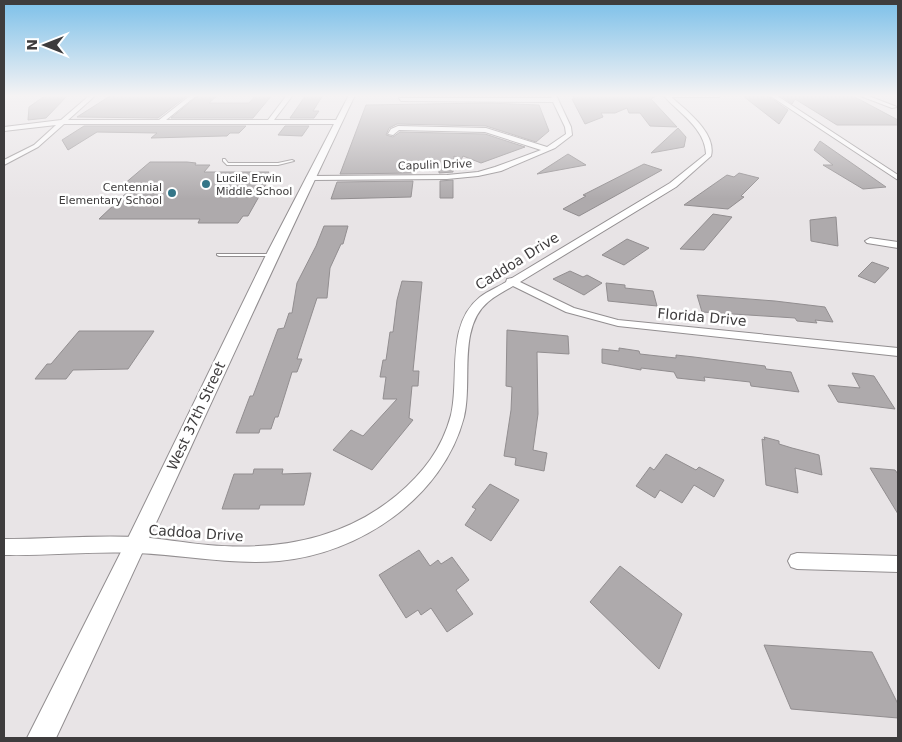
<svg xmlns="http://www.w3.org/2000/svg" width="902" height="742" viewBox="0 0 902 742" font-family="'DejaVu Sans',sans-serif">
	<style>
		.building { fill: #aeaaac; stroke: #928e90 }
		.lines { fill: none; stroke-linecap: round; stroke-linejoin: round }
		.service-casing { stroke: #928e90; stroke-width: 2 }
		.minor-casing { stroke: #928e90; stroke-width: 2 }
		.tertiary-casing { stroke: #928e90; stroke-width: 2 }
		.service { fill: #fff; fill-rule: evenodd }
		.minor { fill: #fff; fill-rule: evenodd }
		.tertiary { fill: #fff; fill-rule: evenodd }
		.poi-dot { fill: #347688; stroke: #fff; stroke-width: 2 }
		.labels { text-anchor: middle; dominant-baseline: central; stroke-width: 5; stroke-linejoin: round; paint-order: stroke }
		.far-street-label { font-size: 11px; fill: #3e3c3d; stroke: #fff }
		.far-poi-label { font-size: 11px; fill: #3e3c3d; stroke: #fff; text-anchor: start }
		.street-label { font-size: 14px; fill: #3e3c3d; stroke: #fff }
	</style>
	<rect width="100%" height="100%" fill="#e8e4e6"/>
	<path class="building" d="M46,95H68L46,118L28,120L29,107Z
		M168,95H188L158,118L77,117L110,96Z
		M199,95H218L209,103H249L256,95H272L253,118H171Z
		M306,95H323L313,111H319L314,118H290Z
		M585,95H658L651,99L677,127L650,126L640,113H629L627,108L615,113H601L603,117L585,124L572,99H574L573,96Z
		M743,96H768L788,110L779,124Z
		M781,96H853L898,120V125H837L795,99L792,104Z
		M486,103L539,105L549,131L536,142L486,126L397,124L389,128L386,135L393,137L400,132L485,134L525,147L481,163L463,156L461,160L454,156L453,172L439,173V168H415L414,173L340,174L366,105Z
		M84,126H246L239,133H230L227,136H223L151,138L157,133L97,132L68,150L62,140Z
		M285,126H309L302,136L278,135Z
		M678,128L686,137L684,147L651,153Z
		M820,141L886,187L863,189L823,165H833L814,150Z
		M568,154L586,165L537,174Z
		M150,162H187L196,163L195,165H210L204,172H269L265,177H270L248,216H243L238,223H198L200,219H99L135,185H123Z
		M644,164L662,170L579,216L563,209L586,196L583,195Z
		M739,173L759,178L741,196L744,197L728,209L684,205L727,175L734,177Z
		M453,180V198H440V181Z
		M413,181L411,197L331,199L337,182Z
		M713,214L732,217L704,250L680,249Z
		M836,217L838,246L811,241L810,220Z
		M324,226H348L343,244H341L330,268L327,298H317L297,359H302L297,372H292L278,417H275L271,429H260L259,433H236L250,396H253L278,329L284,328L289,313H292L297,283L316,246Z
		M627,239L649,248L624,265L602,255Z
		M872,262L889,268L875,283L858,276Z
		M570,271L583,277L587,275L602,283L584,295L553,279Z
		M402,281L422,282L413,371H419L418,386H412L409,418L413,420L372,470L333,450L351,430L363,436L397,399H383L386,377H380L383,360H386L390,332H393L397,300Z
		M606,283L625,285V288L653,291L657,306L608,301Z
		M697,295L775,301L825,307L833,322L815,320L817,323L797,321L795,318L702,312Z
		M507,330L568,336L569,354L537,352L538,414L533,450L547,453L544,471L515,465L516,458L504,456L511,410L512,387L506,386Z
		M79,331H154L128,369L73,370L66,379H35L47,364H51Z
		M619,348L639,351L640,354L676,358V355L694,357L765,366L766,369L791,372L799,392L751,386L750,382L704,377L705,381L677,378L674,372L641,368V370L602,363V349L619,351Z
		M852,373L874,376L895,409L838,402L828,385L860,388Z
		M764,437L779,441V444L792,448L819,455L822,475L795,468L798,493L766,485L762,439L765,440Z
		M666,454L696,470L699,467L724,480L714,497L694,485L682,503L660,490L655,498L636,486L650,467L654,470Z
		M870,468L895,470L898,474V514Z
		M254,469H283L282,474L311,473L304,505H260L259,509H222L234,474H253Z
		M490,484L519,500L491,541L465,525L476,509L472,507Z
		M419,550L430,566L438,560L441,564L452,557L469,580L456,590L473,614L447,632L431,608L421,615L418,610L406,618L379,575Z
		M620,566L682,614L659,669L590,602Z
		M764,645L872,652L898,704V718L791,709Z"/>
	<g class="lines">
		<g class="service-casing">
			<path id="service" d="M667,95H719L720,96L719,97H666Z
				M223,159H225L228,163H278L292,160L294,161L278,165H227L223,161Z
				M217,254H272L274,255L272,256H219L217,255Z"/>
		</g>
		<g class="minor-casing">
			<path id="minor" d="M90,95H96L68,120H159L191,95H197L166,120H268L287,95H293L274,120H338L341,122L338,124H64L38,147L4,165V160L34,145L56,125L4,131V127L61,120Z
				M550,95H556L571,127L572,135L555,148L501,171L478,176L447,179L310,180L306,178L310,176L447,175L478,172L495,167L541,150L485,132L399,130L393,135L388,134L391,129L398,126L486,128L547,147L566,134L565,127L553,102L401,101L399,98H552Z
				M663,95H669C684,109 717,132 711,156L676,187L520,282L574,308L618,320L898,348V356L618,326L566,312L513,286C505,291 495,296 488,302C457,328 473,383 464,417C443,498 359,554 279,561C230,565 184,555 136,553C92,551 48,556 4,555V539C48,539 92,535 137,537C160,538 184,543 208,545C276,551 343,540 397,495C423,473 442,449 451,415C460,378 445,325 480,297C488,291 498,287 506,282L507,279L512,278L670,183L706,154C705,128 679,113 663,95Z
				M769,95H776L898,175V180Z
				M858,95H866L897,107L892,108Z
				M870,238L898,242V248L867,243L865,241Z
				M797,553L898,556V572L797,569L791,567L788,561L791,555Z"/>
		</g>
		<g class="tertiary-casing">
			<path id="tertiary" d="M349,95H355C253,308 157,524 56,738H27L128,538L266,255Z"/>
		</g>
		<use href="#service" class="service"/>
		<use href="#minor" class="minor"/>
		<use href="#tertiary" class="tertiary"/>
	</g>
	<linearGradient id="sky" x2="0" y2="1"><stop stop-color="#7cc0e9"/><stop offset="0.48" stop-color="#f5f3f4"/><stop offset="1" stop-color="#f5f3f4" stop-opacity="0"/></linearGradient>
	<rect width="902" height="199" fill="url(#sky)"/>
	<g class="poi-dot">
		<circle cx="206" cy="184" r="5"/>
		<circle cx="172" cy="193" r="5"/>
	</g>
	<g class="labels">
		<g class="far-street-label">
			<text transform="translate(435 165) rotate(-2)">Capulin Drive</text>
		</g>
		<g class="far-poi-label">
			<text x="216" y="178">Lucile Erwin<tspan x="216" dy="13">Middle School</tspan></text>
			<text x="162" y="187" text-anchor="end">Centennial<tspan x="162" dy="13">Elementary School</tspan></text>
		</g>
		<g class="street-label">
			<text transform="translate(517 261) rotate(-32)">Caddoa Drive</text>
			<text transform="translate(702 317) rotate(5)">Florida Drive</text>
			<text transform="translate(196 416) rotate(-65)">West 37th Street</text>
			<text transform="translate(196 533) rotate(4)">Caddoa Drive</text>
		</g>
	</g>
	<rect width="902" height="742" fill="none" stroke="#3e3c3d" stroke-width="10"/>
	<g transform="translate(45 45) rotate(270)" stroke="#ffffff" stroke-width="4" paint-order="stroke">
	<path d="M0-4L9 19L0 12L-9 19Z" fill="#3e3c3d"/>
	<text y="-8" font-size="14" font-weight="bold" text-anchor="middle" fill="#3e3c3d">N</text>
	</g>
</svg>
